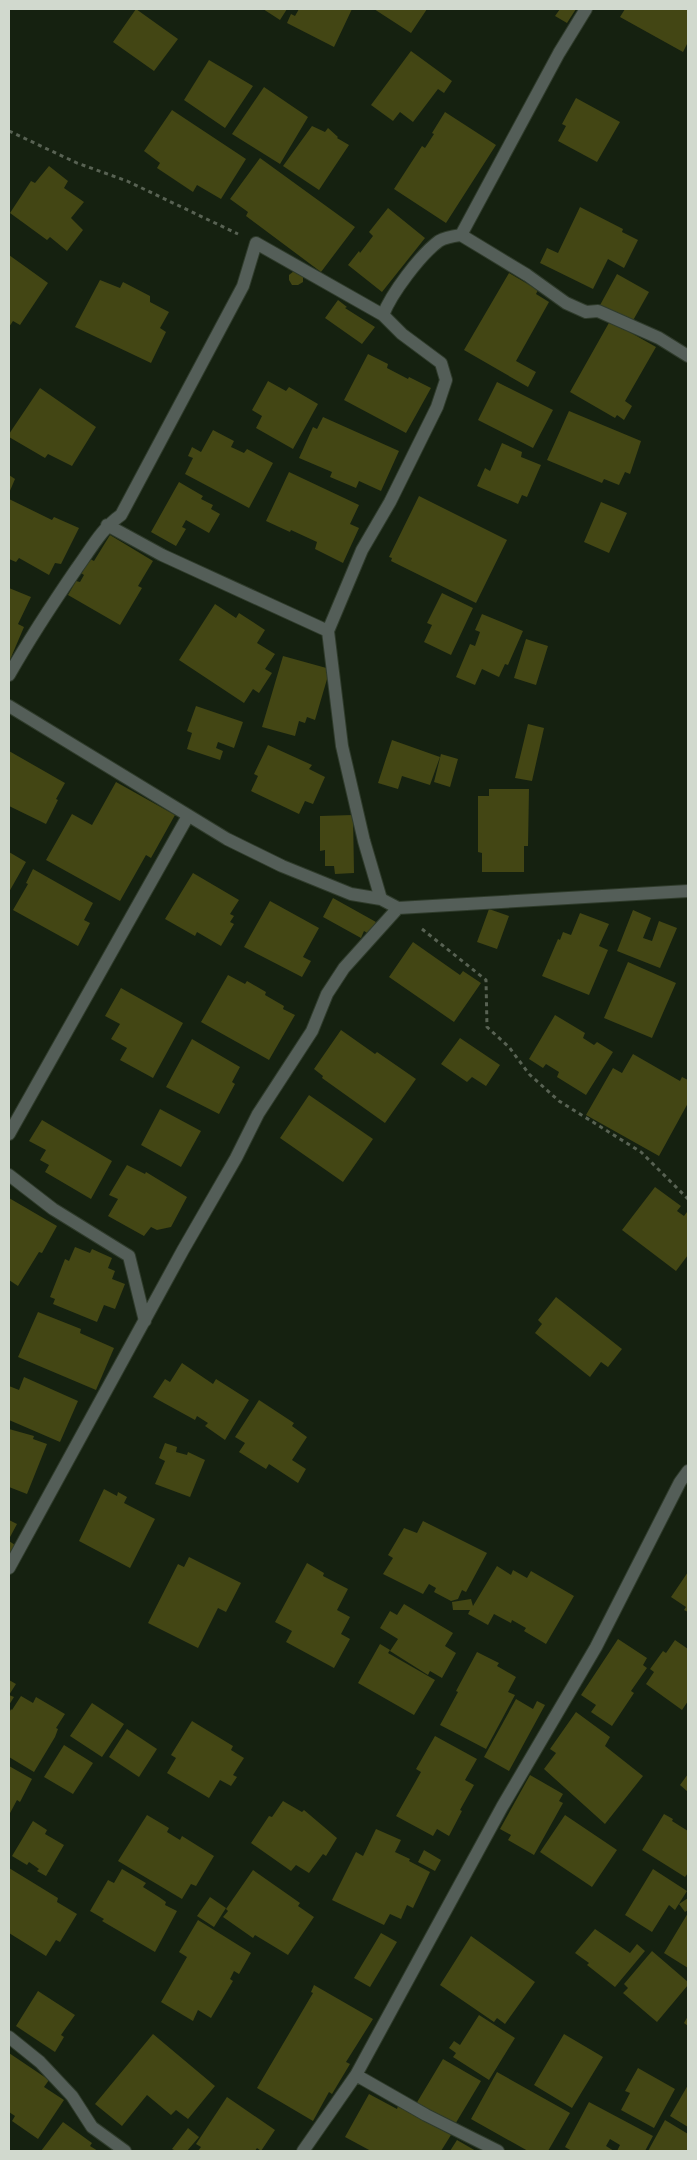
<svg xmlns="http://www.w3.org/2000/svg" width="697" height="2160" viewBox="0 0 697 2160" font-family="'Open Sans',sans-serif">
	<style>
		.building { fill: #434614 }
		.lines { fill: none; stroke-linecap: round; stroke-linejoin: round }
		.street-casing { stroke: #2f3b2b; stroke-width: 14 }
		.path { stroke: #586253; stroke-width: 3; stroke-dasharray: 4 4; stroke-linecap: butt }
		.street { stroke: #545e58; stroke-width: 12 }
	</style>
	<rect width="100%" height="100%" fill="#152110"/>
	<path class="building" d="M136,9L178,39L154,71L113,42Z
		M263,9H287L280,20Z
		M299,9H352L334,47L287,23L291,14L295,16Z
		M374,9H427L411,33Z
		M560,9H576L567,23L555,16Z
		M625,9H688V42L683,52L620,17Z
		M411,51L452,81L444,93L438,89L413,122L400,112L393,121L371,105Z
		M209,60L253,86L225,128L184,100Z
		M264,87L308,117L280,164L232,134Z
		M576,98L620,122L597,162L558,141L566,126L562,124Z
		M172,110L246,159L221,199L197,185L193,192L157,168L160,163L144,151Z
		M445,112L496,145L446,223L394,189L422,146L425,148L434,134L432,133Z
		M312,126L325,132L328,128L338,137L337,138L349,145L319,190L283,166Z
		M260,158L355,227L321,272L246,216L248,212L230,199Z
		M49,166L68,181L64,188L84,202L71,218L83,230L67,251L50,237L47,240L10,213L31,181L35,183Z
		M580,207L623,229L622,232L638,240L624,268L608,259L593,289L540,263L547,248L558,253Z
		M388,208L425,238L382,292L348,265L359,251L360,253L373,236L369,232Z
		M9,255L48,283L20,325L13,321L9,327Z
		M294,271L303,276V282L298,285H292L289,280V275Z
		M509,273L538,290L536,294L549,302L516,361L536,372L528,387L464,350Z
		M617,274L649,292L631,324L599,307Z
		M100,280L120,288L123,282L150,296V302L169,312L160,328L166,332L151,363L75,327Z
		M338,300L347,307L345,308L375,327L362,344L325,318Z
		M610,321L656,347L625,401L632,406L624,420L617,415L615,418L570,392Z
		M368,354L388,364L387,368L408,379L409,377L431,388L406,433L344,400Z
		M268,381L286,391L289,387L318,404L293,449L256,428L262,416L252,410Z
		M497,382L553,410L533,448L478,420Z
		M40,388L96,427L72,466L48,454L45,458L9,437V434Z
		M569,411L641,441L630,474L625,472L619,485L604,479L602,483L547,460Z
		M323,417L399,451L381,491L359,481L356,488L330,477L332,472L299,458L313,427L317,429Z
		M213,430L234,441L231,447L244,453L247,449L273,463L249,508L185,474L193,458L188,456L192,447L201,452Z
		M502,443L522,452L521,457L541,465L527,497L522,495L518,504L477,486L485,468L490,471Z
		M289,472L359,505L350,524L359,528L343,563L315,549L317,542L291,530L290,532L266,521Z
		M9,475L15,479L9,493Z
		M179,482L203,496L201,499L213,505L211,509L220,514L209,533L186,520L182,527L186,529L176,546L151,532Z
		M419,496L507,540L476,603L391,561L392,558L389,557Z
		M9,499L52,520L54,517L79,528L61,564L55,563L49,575L19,558L16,562L9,559Z
		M601,502L627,513L609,553L584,542Z
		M110,535L153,561L138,586L142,588L120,625L68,595L76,581L80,582L84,575L81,573L90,559L94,561Z
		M9,588L31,597L18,624L24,627L9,662Z
		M442,593L473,608L451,655L424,642L432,625L427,623Z
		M215,604L236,618L239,613L265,630L257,643L275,654L265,669L272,673L259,693L253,689L244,703L179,660Z
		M482,614L523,631L508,665L505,664L499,677L482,669L475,685L456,677L470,644L475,646L480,632L475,630Z
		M526,639L548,646L536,685L514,678Z
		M283,656L330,669L315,720L307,717L305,723L299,721L295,736L262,727Z
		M196,706L243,722L234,748L218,742L216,748L223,751L220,760L187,749L192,733L187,731Z
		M528,724L544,728L532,781L515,778Z
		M392,740L440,757L430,785L402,776L398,789L378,783Z
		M268,745L312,765L309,769L325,777L313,804L305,801L299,814L251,791L258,776L254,774Z
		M9,751L65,783L56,799L58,800L46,824L9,806Z
		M441,754L458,759L450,787L434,782Z
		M116,782L175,815L151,858L146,855L120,901L46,860L72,814L92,825Z
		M489,789H529L528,846H524V872H482V853L478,852V796H489Z
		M353,815L354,873L335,874L334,866H325V850L320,851V816Z
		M9,852L26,862L9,892Z
		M33,869L93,903L84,920L90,923L78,946L13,910L28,884L26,883Z
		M193,873L239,900L230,914L234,916L230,922L234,924L221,946L197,932L195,936L165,919Z
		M333,898L376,922L369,934L364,931L361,938L323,917Z
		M270,901L319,928L303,957L311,961L302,977L244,947Z
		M489,909L509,916L497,949L477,942Z
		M633,910L651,918L643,938L652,941L659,921L677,928L660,968L617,951Z
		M580,913L609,924L599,946L608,950L589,995L542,976L558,939L560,940L563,932L571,935Z
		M413,942L460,975L463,971L481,983L454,1022L389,977Z
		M628,962L676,983L652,1038L604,1018Z
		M228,975L245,984L247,981L266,992L265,995L284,1006L283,1009L295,1015L269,1060L201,1022Z
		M121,988L183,1023L153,1078L120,1060L127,1048L111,1039L120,1024L105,1016Z
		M555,1015L585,1033L583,1038L594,1045L597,1042L613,1052L586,1095L557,1077L559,1072L546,1064L543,1068L529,1059Z
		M341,1030L375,1054L377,1052L416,1079L385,1123L322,1078L323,1076L314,1069Z
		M460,1038L500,1065L486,1086L472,1077L467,1082L441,1064Z
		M192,1039L240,1067L232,1082L235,1084L219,1114L166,1087Z
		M633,1054L680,1081L682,1077L688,1080V1103L659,1156L586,1115L613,1068L622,1073Z
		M309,1095L373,1139L343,1182L280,1138Z
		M160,1109L201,1131L181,1167L141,1145Z
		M42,1120L112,1161L91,1199L45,1172L49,1165L40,1160L46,1150L29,1141Z
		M127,1165L145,1174L146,1172L187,1197L171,1227L157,1230L151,1227L144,1236L108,1216L118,1199L109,1195Z
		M655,1187L681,1206L677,1211L684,1216L687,1212L688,1213V1255L676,1271L622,1230Z
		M9,1198L57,1226L42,1253L39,1252L18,1286L9,1280Z
		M75,1247L90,1253L92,1249L112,1258L108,1268L115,1271L112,1279L125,1284L115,1309L104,1305L97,1322L53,1304L55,1299L50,1297L65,1259L69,1261Z
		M556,1297L622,1349L608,1367L601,1362L590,1377L535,1333L542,1324L538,1320Z
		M38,1312L81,1329L80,1333L114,1348L96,1390L18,1357Z
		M182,1363L213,1384L216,1379L249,1400L225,1440L205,1426L208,1423L197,1416L195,1420L153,1397L165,1379L170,1382Z
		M24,1377L78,1401L60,1442L9,1420V1386L19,1390Z
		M259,1400L294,1423L292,1426L307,1437L292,1460L306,1469L298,1483L269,1464L266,1469L239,1452L245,1443L235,1437Z
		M9,1429L34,1436L33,1439L47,1444L27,1494L9,1487Z
		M165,1443L177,1447L176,1452L187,1455L188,1452L205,1460L190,1497L155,1484L165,1461L159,1458Z
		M104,1489L117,1496L118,1492L127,1497L124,1503L155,1519L130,1568L79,1541Z
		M9,1520L17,1524L9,1539Z
		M423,1521L487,1553L466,1592L462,1590L458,1599L451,1601L434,1592L436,1588L429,1584L423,1594L383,1574L393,1558L388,1555L404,1528L417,1533Z
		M9,1541L15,1545L9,1556Z
		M189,1557L241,1583L226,1612L218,1608L198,1648L148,1623L178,1564L184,1567Z
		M307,1563L324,1573L323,1576L348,1589L337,1610L350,1617L341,1634L350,1639L334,1668L286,1642L292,1631L275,1622Z
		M497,1566L511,1575L513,1570L527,1578L531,1571L574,1596L546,1644L524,1631L526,1628L512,1620L511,1623L494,1614L488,1625L468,1614L470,1610H453L452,1602L471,1599L473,1606Z
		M688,1572V1612L684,1610L686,1607L671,1597Z
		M404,1604L453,1633L445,1646L456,1653L442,1678L430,1671L428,1675L390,1651L398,1639L380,1628L390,1611L397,1615Z
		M618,1639L647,1658L643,1665L647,1668L631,1691L634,1693L612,1726L591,1712L596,1705L581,1695Z
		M675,1640L688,1649V1701L682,1710L646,1684L654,1672L650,1669L663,1651L666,1653Z
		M380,1644L390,1650L388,1653L435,1680L414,1715L358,1683Z
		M477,1652L499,1663L497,1666L516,1677L508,1692L515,1695L486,1749L440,1725L458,1692L456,1691Z
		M9,1680L16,1684L9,1695L14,1697L9,1705Z
		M21,1696L33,1703L36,1697L65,1714L56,1728L58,1729L55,1737L34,1772L9,1757V1713L11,1709L12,1710Z
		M516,1699L533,1709L537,1701L545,1705L509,1771L484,1757Z
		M92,1703L124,1724L102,1757L70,1736Z
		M576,1712L610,1737L605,1746L643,1776L605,1824L544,1769L556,1753L550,1749Z
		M192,1721L233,1746L231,1750L244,1758L233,1775L237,1777L231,1786L220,1780L209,1798L167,1773L176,1758L171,1755Z
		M127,1729L157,1749L139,1777L109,1757Z
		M435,1736L477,1759L465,1780L474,1785L460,1810L462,1811L449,1836L437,1829L433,1836L396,1816L421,1772L416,1769Z
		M64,1745L93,1763L73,1794L44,1777Z
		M9,1766L32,1779L20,1802L17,1800L9,1815Z
		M688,1774V1792L680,1785Z
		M530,1775L563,1794L559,1801L563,1803L534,1855L508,1840L511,1835L500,1829Z
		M283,1801L302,1812L304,1810L337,1838L326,1856L323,1854L309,1873L296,1865L291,1871L251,1843L269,1816L272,1817Z
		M664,1814L673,1819L672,1821L688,1831V1873L685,1877L642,1850Z
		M147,1815L169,1828L167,1832L180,1840L182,1836L214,1856L196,1886L191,1884L182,1899L118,1861Z
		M565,1815L617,1850L592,1887L540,1852Z
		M33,1821L47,1830L45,1834L64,1845L46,1876L37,1871L39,1869L29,1862L27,1865L12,1856Z
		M376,1829L401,1840L395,1852L410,1859L409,1861L430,1872L413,1908L407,1905L401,1919L390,1914L384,1925L332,1900L356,1852L363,1856Z
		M424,1850L441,1860L435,1871L418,1862Z
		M9,1868L58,1898L57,1902L77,1914L60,1942L56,1940L46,1956L9,1933Z
		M122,1869L146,1883L143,1887L159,1897L166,1902L165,1905L177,1911L155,1952L102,1921L104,1919L90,1911L108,1880L114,1883Z
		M653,1869L687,1891L675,1910L669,1905L652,1932L625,1915Z
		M253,1870L300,1903L298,1906L314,1917L288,1955L255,1935L253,1938L223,1917L228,1911L226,1909Z
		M210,1897L226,1908L214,1927L197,1916Z
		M688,1898V1910L685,1912L679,1904Z
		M688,1913V1968L664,1953Z
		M198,1920L251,1953L239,1974L234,1971L230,1979L233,1981L211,2018L198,2010L193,2021L161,2002L187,1957L179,1952Z
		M595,1929L630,1953L637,1944L645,1951L615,1987L587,1965L589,1963L575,1953Z
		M381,1933L397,1942L370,1987L354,1978Z
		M471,1936L535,1982L505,2024L497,2018L494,2022L440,1985Z
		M652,1951L688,1982V1985L657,2022L623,1993L628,1988L624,1984Z
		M314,1985L373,2019L346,2062L350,2064L332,2094L329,2092L313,2121L257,2088L313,1993L311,1992Z
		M38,1991L75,2015L61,2035L64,2037L55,2052L16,2026Z
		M479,2015L515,2038L489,2080L453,2057L456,2053L449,2048L454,2041L460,2045Z
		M688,2016V2026L684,2023Z
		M153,2034L215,2086L188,2119L176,2110L171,2115L147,2095L122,2126L95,2104Z
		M564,2034L603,2057L572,2108L534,2085Z
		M9,2053L49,2080L44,2087L64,2100L38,2139L12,2121L15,2116L9,2112Z
		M443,2059L481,2081L454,2126L416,2104Z
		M638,2068L675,2089L654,2128L621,2110L630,2093L625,2091Z
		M497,2072L570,2113L548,2151H528L471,2119Z
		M688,2085V2127L670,2116Z
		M369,2094L397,2109L398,2106L451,2135L441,2151H371L345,2137Z
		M227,2097L275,2130L261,2151L257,2148L255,2151H198L201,2147L196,2144Z
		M589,2102L653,2136L645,2151H617L620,2145L610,2139L606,2146L614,2151H572L565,2147Z
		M665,2120L688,2134V2151H648Z
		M63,2122L92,2143L90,2146L98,2151H41Z
		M188,2128L199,2137L187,2151H176L172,2149Z
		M457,2140L476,2151H450Z"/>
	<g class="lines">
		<g class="street-casing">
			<path id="street" d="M461,235L527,275L566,303L586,312L598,311L659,338L688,356
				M383,315C391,294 420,255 439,241C446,237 454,236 461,235L559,53L586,9
				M107,525L162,555L328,631
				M9,675C30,638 53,603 77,568C91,549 101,529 121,515L243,286L256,243L383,315L402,334L441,363L446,380L437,407L390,502L362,550L328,631L342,746L364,841L381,899L398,908L688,891
				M9,706L227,839L282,866L351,894L381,899
				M9,1134L188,816
				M9,1175L53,1209L129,1256L145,1321
				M9,1568L183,1250L236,1158L258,1114L312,1031L327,994L344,968L398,908
				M9,2037L40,2062L72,2096L92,2127L125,2151
				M356,2075L426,2115L498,2151
				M303,2151L356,2075L502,1807L596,1647L680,1482L688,1471"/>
		</g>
		<path class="path" d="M9,131L77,163L127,181L238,234
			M422,929L486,980L487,1027L509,1047L529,1074L559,1101L641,1152L688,1199"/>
		<use href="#street" class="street"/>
	</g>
	<rect width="697" height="2160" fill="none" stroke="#d1d9ce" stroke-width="20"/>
</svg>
